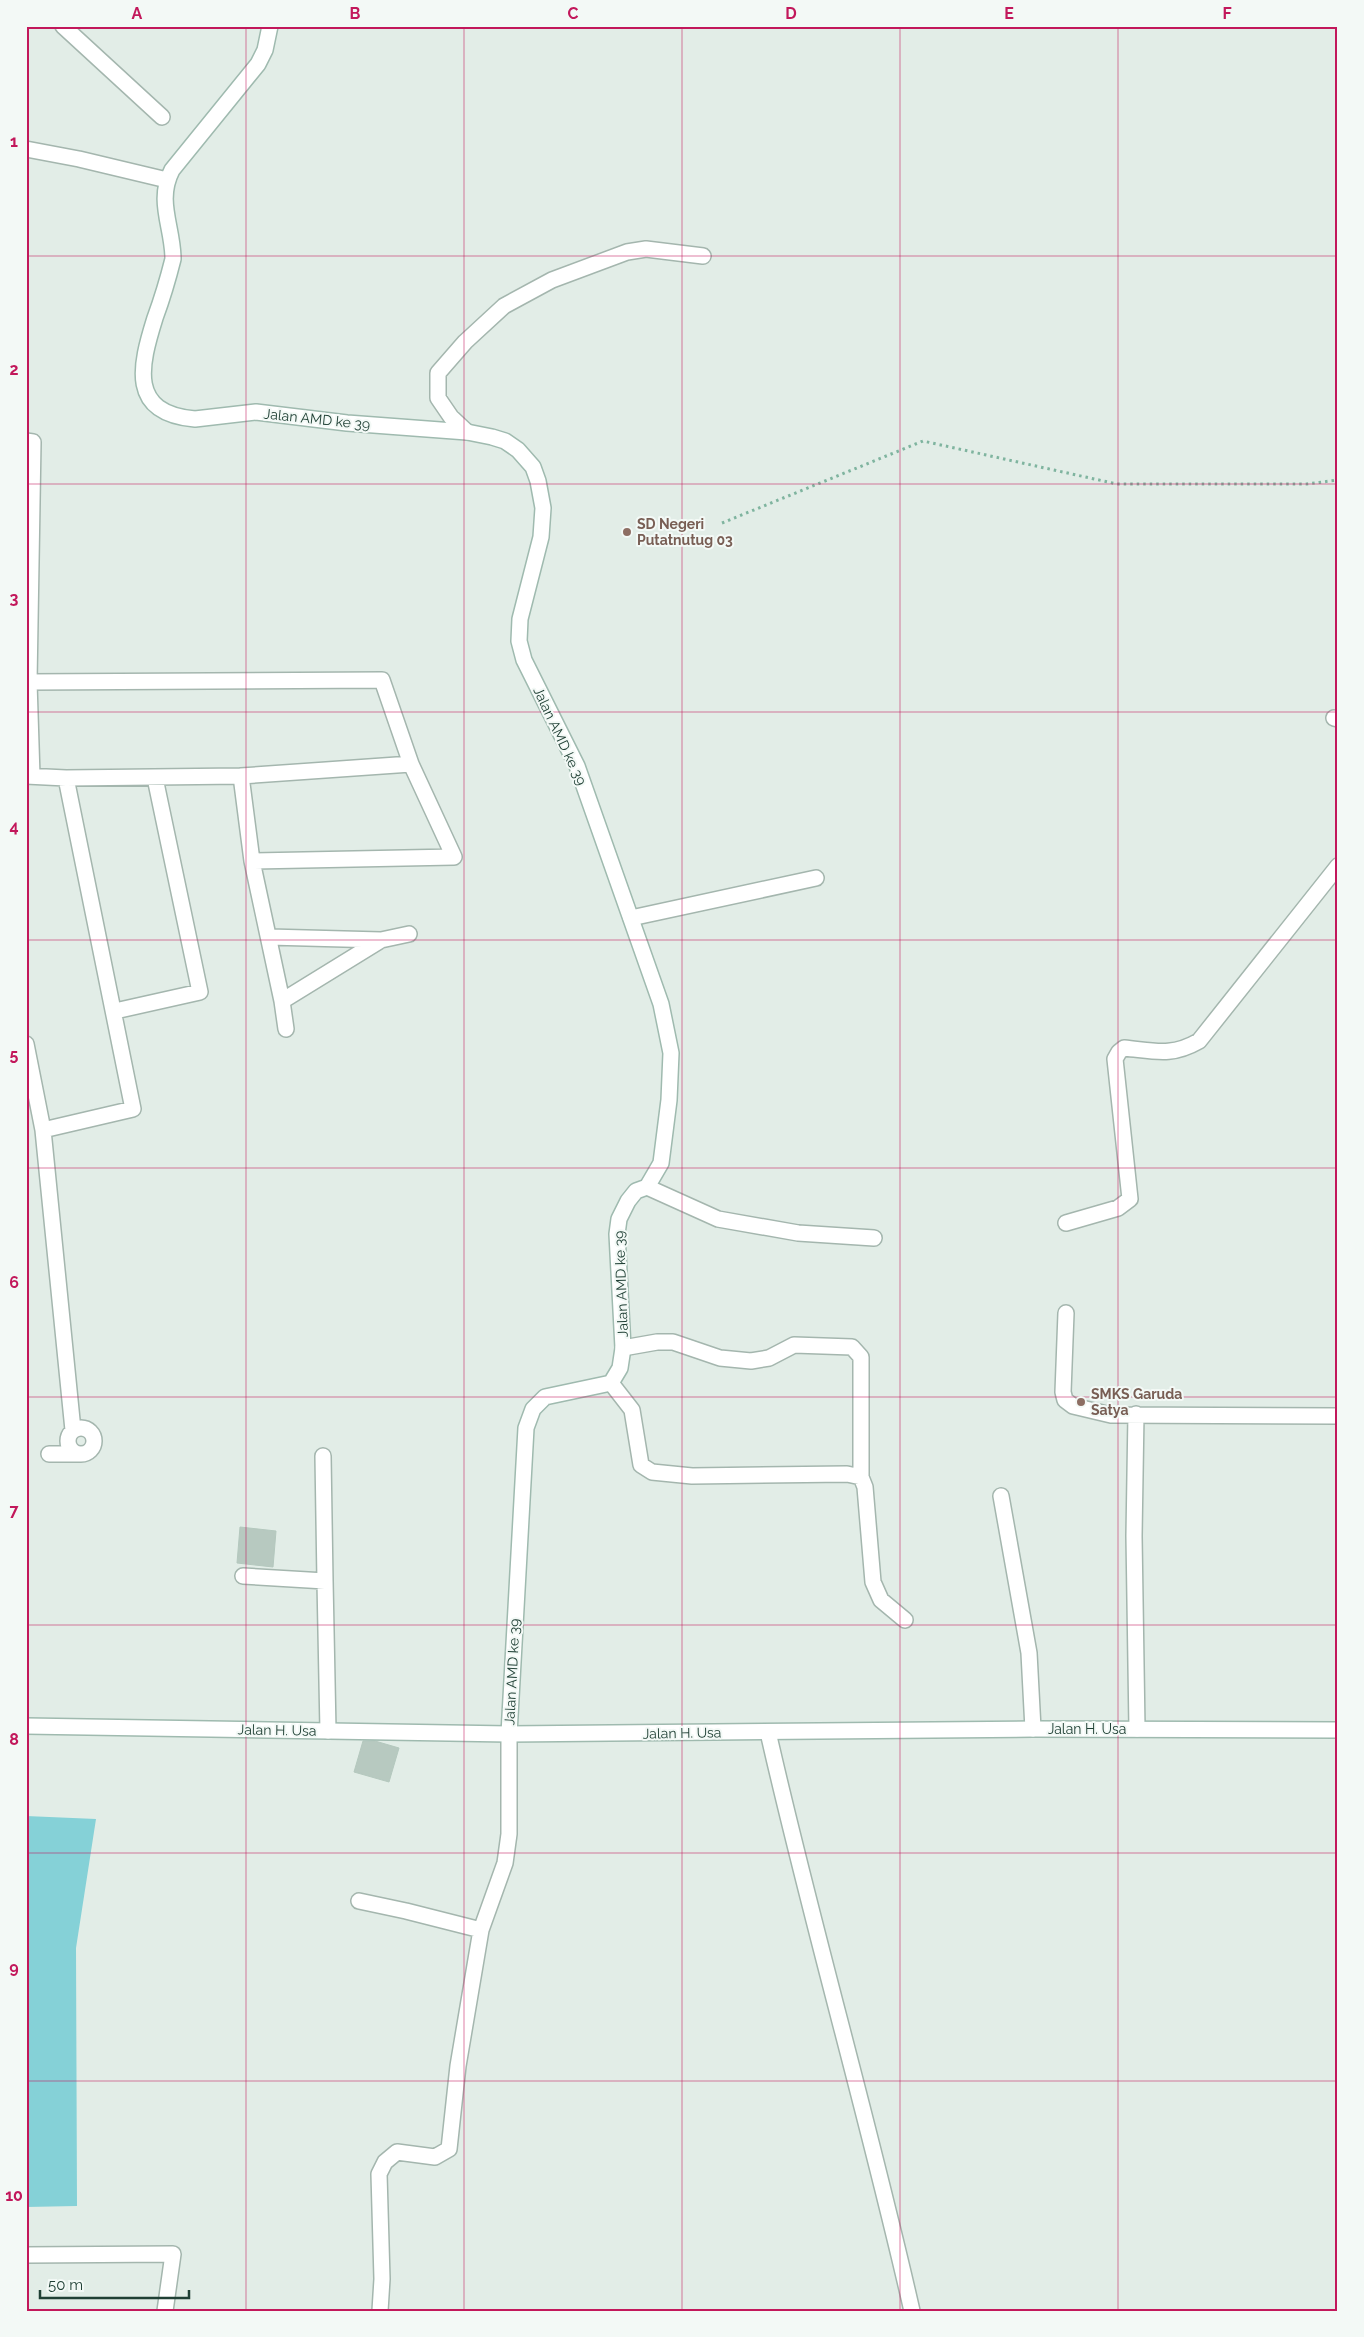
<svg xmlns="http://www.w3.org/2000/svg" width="1364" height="2337" viewBox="0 0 1364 2337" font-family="Raleway,sans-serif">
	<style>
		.water { fill: #85d1d7 }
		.building { fill: #b7c9c0; stroke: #b4c8be }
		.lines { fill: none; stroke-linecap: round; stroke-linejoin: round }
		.street-casing { stroke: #a4b6ae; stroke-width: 18 }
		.secondary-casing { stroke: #9fbaaf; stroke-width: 18 }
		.path { stroke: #7fb49f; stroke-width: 3; stroke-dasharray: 2.5 4; stroke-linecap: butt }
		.street { stroke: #fff; stroke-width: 15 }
		.secondary { stroke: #fff; stroke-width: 15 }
		.grid { fill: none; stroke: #c2185b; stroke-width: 1; stroke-opacity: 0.55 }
		.education-dot { fill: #8d6e63; stroke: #f3f9f6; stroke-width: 2 }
		.labels { text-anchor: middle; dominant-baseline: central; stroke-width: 4; stroke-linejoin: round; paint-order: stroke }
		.street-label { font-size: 14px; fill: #204035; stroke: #f3f9f6 }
		.education-label { font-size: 14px; font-weight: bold; fill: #785e54; stroke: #f3f9f6; text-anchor: start }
		.neatline { fill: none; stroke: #c2185b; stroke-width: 2 }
		.grid-label { font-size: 16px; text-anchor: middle; font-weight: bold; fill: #c2185b }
	</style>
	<rect width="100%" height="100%" fill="#e2ede7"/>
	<path class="water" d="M26,1816L96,1819L76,1948L77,2206L26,2207Z"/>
	<path class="building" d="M240,1527L276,1531L273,1567L237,1563Z
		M363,1741H375L399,1748L389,1782L354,1772Z"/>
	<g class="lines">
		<g class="street-casing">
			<path id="street" d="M63,26L162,117
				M26,149L79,159L167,180
				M467,432L451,417L438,398V373L465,342L504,306L552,280L627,252L646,249L703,256
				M26,441L33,442L29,682L32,776
				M29,682L382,680L411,764
				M1334,718L1338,719
				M26,776L66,778L241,776L411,764L454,857L252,861
				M241,776L252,861L282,1001L286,1029
				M631,918L816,878
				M269,937L381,940L409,934
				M282,1001L381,940
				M115,1011L200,992L155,778
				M26,1044L43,1130L73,1430
				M43,1130L133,1109L66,778
				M647,1187L718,1219L798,1233L874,1238
				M1066,1223L1118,1208L1130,1199L1115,1059L1119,1052L1124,1048C1155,1051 1171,1057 1199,1041L1338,866
				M1066,1313L1063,1392L1065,1400L1073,1406L1111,1415L1338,1416
				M623,1348L657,1342H673L720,1358L751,1361L769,1358L794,1345L852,1347L861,1357V1477
				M611,1383L632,1410L641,1465L652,1472L692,1476L847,1474L861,1477L865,1487L873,1582L881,1600L905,1620
				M1136,1414L1134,1536L1137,1729
				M68 1441a13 13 0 1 1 26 0a13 13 0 1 1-26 0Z
				M49,1454H76
				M323,1456L325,1581
				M1001,1496L1029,1653L1033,1729
				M243,1576L325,1581L328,1731
				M768,1732C812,1926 868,2117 912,2311
				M359,1901L406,1911L481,1930
				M26,2255L173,2254L165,2311
				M380,2311L382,2279L379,2174L385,2162L397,2152L435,2157L449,2149L458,2066L481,1930L505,1863L509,1834V1734"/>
		</g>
		<g class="secondary-casing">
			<path id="secondary" d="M270,26L265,50L258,64L172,170C156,201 173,227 173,259C168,279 162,299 155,318C140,366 128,413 195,419L256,412L347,423L467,432L492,437L505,441L518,450L533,467L538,481L543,508L541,537L520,619L519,641L524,660L577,766L661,1004L671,1053L669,1100L661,1163L647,1187L636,1191L628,1201L619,1219L617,1234L623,1348L620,1368L611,1383L545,1397L533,1409L526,1428L509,1734
				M26,1726L509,1734L1033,1729L1338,1730"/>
		</g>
		<path class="path" d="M722,523L923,441L1117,484H1307L1338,480"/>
		<use href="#street" class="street"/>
		<use href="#secondary" class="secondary"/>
	</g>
	<path class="grid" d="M246,26V2311M464,26V2311M682,26V2311M900,26V2311M1118,26V2311M26,256H1338M26,484H1338M26,712H1338M26,940H1338M26,1168H1338M26,1397H1338M26,1625H1338M26,1853H1338M26,2081H1338"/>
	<g class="education-dot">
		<circle cx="627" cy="532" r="5"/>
		<circle cx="1081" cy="1402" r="5"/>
	</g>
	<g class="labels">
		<g class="street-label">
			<text transform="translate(317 419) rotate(6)">Jalan AMD ke 39</text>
			<text transform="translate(560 736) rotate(65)">Jalan AMD ke 39</text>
			<text transform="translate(621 1284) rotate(-92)">Jalan AMD ke 39</text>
			<text transform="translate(512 1672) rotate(-87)">Jalan AMD ke 39</text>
			<text x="1087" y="1729">Jalan H. Usa</text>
			<text transform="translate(277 1730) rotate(1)">Jalan H. Usa</text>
			<text transform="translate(682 1733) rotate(-1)">Jalan H. Usa</text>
		</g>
		<g class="education-label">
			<text x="637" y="524">SD Negeri<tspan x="637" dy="16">Putatnutug 03</tspan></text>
			<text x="1091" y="1394">SMKS Garuda<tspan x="1091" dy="16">Satya</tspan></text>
		</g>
	</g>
	<rect width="1364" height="2337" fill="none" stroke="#f3f9f6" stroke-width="55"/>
	<path d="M40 2290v8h149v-8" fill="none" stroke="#204035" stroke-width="2.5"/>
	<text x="48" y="2290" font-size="15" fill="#204035" stroke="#f3f9f6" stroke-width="4" paint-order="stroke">50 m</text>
	<rect x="28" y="28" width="1308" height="2282" class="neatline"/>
	<g class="grid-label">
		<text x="137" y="19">A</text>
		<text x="355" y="19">B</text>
		<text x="573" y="19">C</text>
		<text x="791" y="19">D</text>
		<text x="1009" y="19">E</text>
		<text x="1227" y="19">F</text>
		<text x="14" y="147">1</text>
		<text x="14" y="375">2</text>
		<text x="14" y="604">3</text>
		<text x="14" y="832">4</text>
		<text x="14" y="1060">5</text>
		<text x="14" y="1288">6</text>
		<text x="14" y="1516">7</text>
		<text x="14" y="1745">8</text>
		<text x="14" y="1973">9</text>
		<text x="14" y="2201">10</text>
	</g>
</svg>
